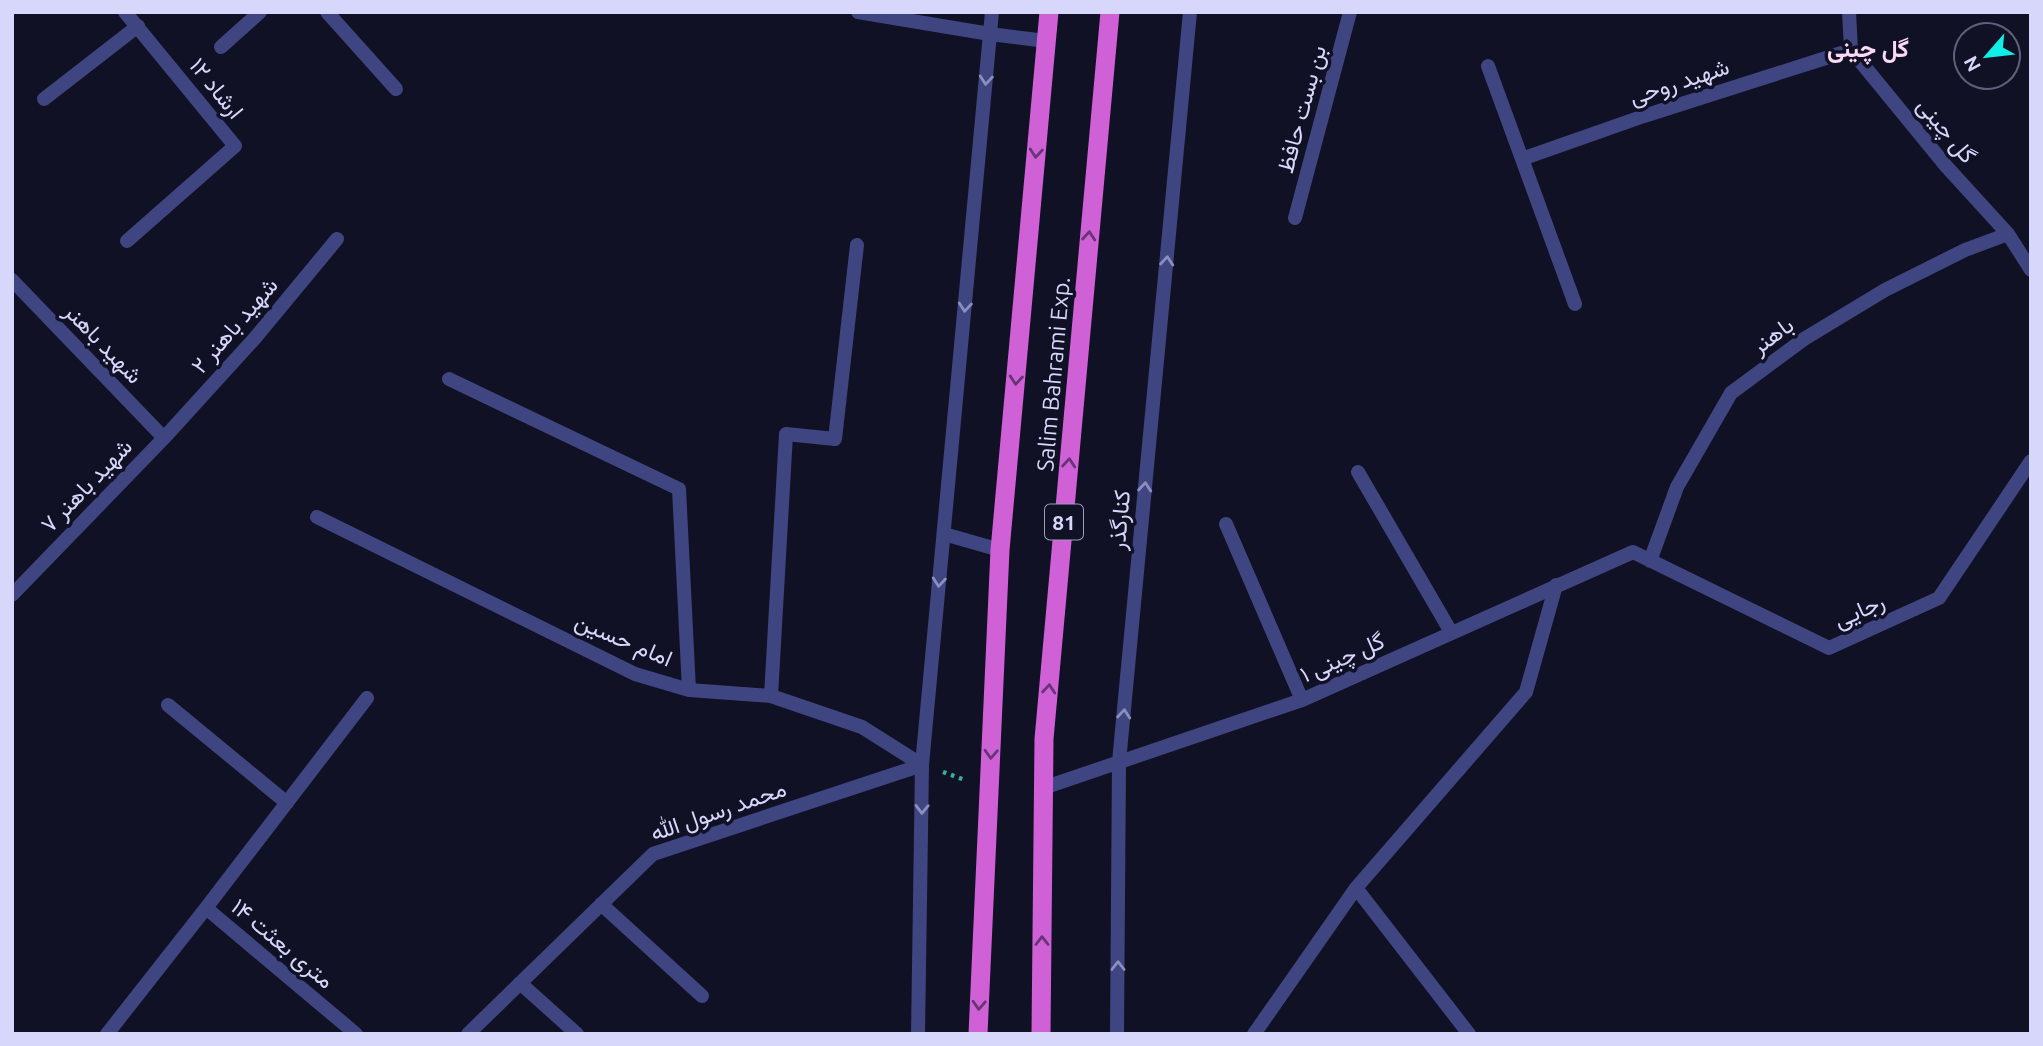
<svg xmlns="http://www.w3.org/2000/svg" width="2043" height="1046" viewBox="0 0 2043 1046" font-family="Ubuntu,Vazirmatn,sans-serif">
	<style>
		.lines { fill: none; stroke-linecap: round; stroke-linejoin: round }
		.path { stroke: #38af99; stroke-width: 4.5; stroke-dasharray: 3.5 5; stroke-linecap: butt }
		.minor { stroke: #3f4580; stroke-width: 14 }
		.trunk { stroke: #d060d6; stroke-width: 19 }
		.oneway { stroke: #8b8ebe }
		.oneway2 { stroke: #673575 }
		.labels { text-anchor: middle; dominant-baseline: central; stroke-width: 7; stroke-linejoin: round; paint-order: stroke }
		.shield { fill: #111125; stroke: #9c9cbc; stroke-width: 2 }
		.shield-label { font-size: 21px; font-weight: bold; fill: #d7d7fc }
		.street-label { font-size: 23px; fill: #d7d7fc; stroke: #111125 }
		.neighbourhood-label { font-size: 24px; font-weight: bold; fill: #fcd9f4; stroke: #111125 }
	</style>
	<rect width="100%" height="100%" fill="#111125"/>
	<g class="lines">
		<path class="path" d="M943,772L965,780"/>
		<path class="minor" d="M125,12L235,146L127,241
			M327,12L396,89
			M858,12L990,34L1046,41
			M1849,12L1851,50L1946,166L2008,234L2031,270
			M221,47L260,12
			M1488,66L1575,304
			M44,99L138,26
			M1522,159L1644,116L1851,50
			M1295,218L1350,12
			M12,280L164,438
			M449,379L679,489L689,690
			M1358,472L1451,632
			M317,517L635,674L689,690L771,696L862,727L922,765
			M1226,524L1302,700
			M944,534L1000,550
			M1650,561L1677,487L1731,393L1804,339L1885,290L1965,250L2008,234
			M12,595L164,438L255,338L337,239
			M771,696L786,434L835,439L857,245
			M168,705L287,803
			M1043,788L1302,700L1633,552L1829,648L1939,598L2031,461
			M601,904L702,996
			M206,908L367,698
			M520,983L577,1034
			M107,1034L206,908L356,1034
			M468,1034L653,854L922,765
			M918,1034L922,765L992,12
			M1117,1034L1119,762L1190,12
			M1254,1034L1356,888
			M1469,1034L1356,888L1526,692L1556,585"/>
		<path class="trunk" d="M978,1034L1000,550L1049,12
			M1041,1034L1044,739L1110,12"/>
	</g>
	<defs><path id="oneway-chevron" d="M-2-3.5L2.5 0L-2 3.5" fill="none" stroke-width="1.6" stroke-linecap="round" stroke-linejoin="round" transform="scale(1.75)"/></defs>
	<g class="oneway">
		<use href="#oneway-chevron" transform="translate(986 80) rotate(95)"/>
		<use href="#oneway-chevron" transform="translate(1167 261) rotate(-85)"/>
		<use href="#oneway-chevron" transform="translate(965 307) rotate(95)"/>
		<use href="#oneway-chevron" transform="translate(1145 487) rotate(-85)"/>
		<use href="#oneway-chevron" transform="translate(939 582) rotate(95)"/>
		<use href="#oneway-chevron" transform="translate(1124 714) rotate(-85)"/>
		<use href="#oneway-chevron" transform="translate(922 809) rotate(91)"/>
		<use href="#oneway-chevron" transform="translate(1118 966) rotate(-90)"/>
	</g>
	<g class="oneway2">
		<use href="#oneway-chevron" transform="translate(1036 153) rotate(95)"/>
		<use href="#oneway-chevron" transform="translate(1089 236) rotate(-85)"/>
		<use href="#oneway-chevron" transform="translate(1016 380) rotate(95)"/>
		<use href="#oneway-chevron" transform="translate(1069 463) rotate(-85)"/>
		<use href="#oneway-chevron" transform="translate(1049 689) rotate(-85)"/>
		<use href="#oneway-chevron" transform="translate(991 754) rotate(93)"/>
		<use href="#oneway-chevron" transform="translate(1042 941) rotate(-90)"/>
		<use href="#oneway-chevron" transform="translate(979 1005) rotate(93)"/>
	</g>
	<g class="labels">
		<rect class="shield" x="1045" y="504.5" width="38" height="35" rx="5"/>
		<g class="shield-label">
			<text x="1064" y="522">81</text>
		</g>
		<g class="street-label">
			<text transform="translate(1679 81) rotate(-18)">شهید روحی</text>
			<text transform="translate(217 88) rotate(51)">ارشاد ۱۲</text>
			<text transform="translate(1301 109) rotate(-75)">بن بست حافظ</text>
			<text transform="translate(1947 130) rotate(50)">گل چینی</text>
			<text transform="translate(234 325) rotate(-49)">شهید باهنر ۲</text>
			<text transform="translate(1772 335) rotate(-36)">باهنر</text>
			<text transform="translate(104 343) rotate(46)">شهید باهنر</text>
			<text transform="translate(1053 374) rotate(-85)">Salim Bahrami Exp.</text>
			<text transform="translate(86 485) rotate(-46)">شهید باهنر ۷</text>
			<text transform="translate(1119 520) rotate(-85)">کنارگذر</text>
			<text transform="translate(1859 610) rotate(-24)">رجایی</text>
			<text transform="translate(624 639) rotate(23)">امام حسین</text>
			<text transform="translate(1342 657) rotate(-24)">گل چینی ۱</text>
			<text transform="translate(718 810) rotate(-19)">محمد رسول الله</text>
			<text transform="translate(283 943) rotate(40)">۱۴ متری بعثت</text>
		</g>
		<g class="neighbourhood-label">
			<text x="1868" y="48">گل چینی</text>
		</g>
	</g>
	<rect width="2043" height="1046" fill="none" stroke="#d7d7fc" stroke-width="28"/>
	<g transform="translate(1987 56) rotate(242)"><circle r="33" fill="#111125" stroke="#60607b" stroke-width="2"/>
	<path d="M0-5L12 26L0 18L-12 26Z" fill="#11eee9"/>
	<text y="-10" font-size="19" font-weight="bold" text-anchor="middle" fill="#d7d7fc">N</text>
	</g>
</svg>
